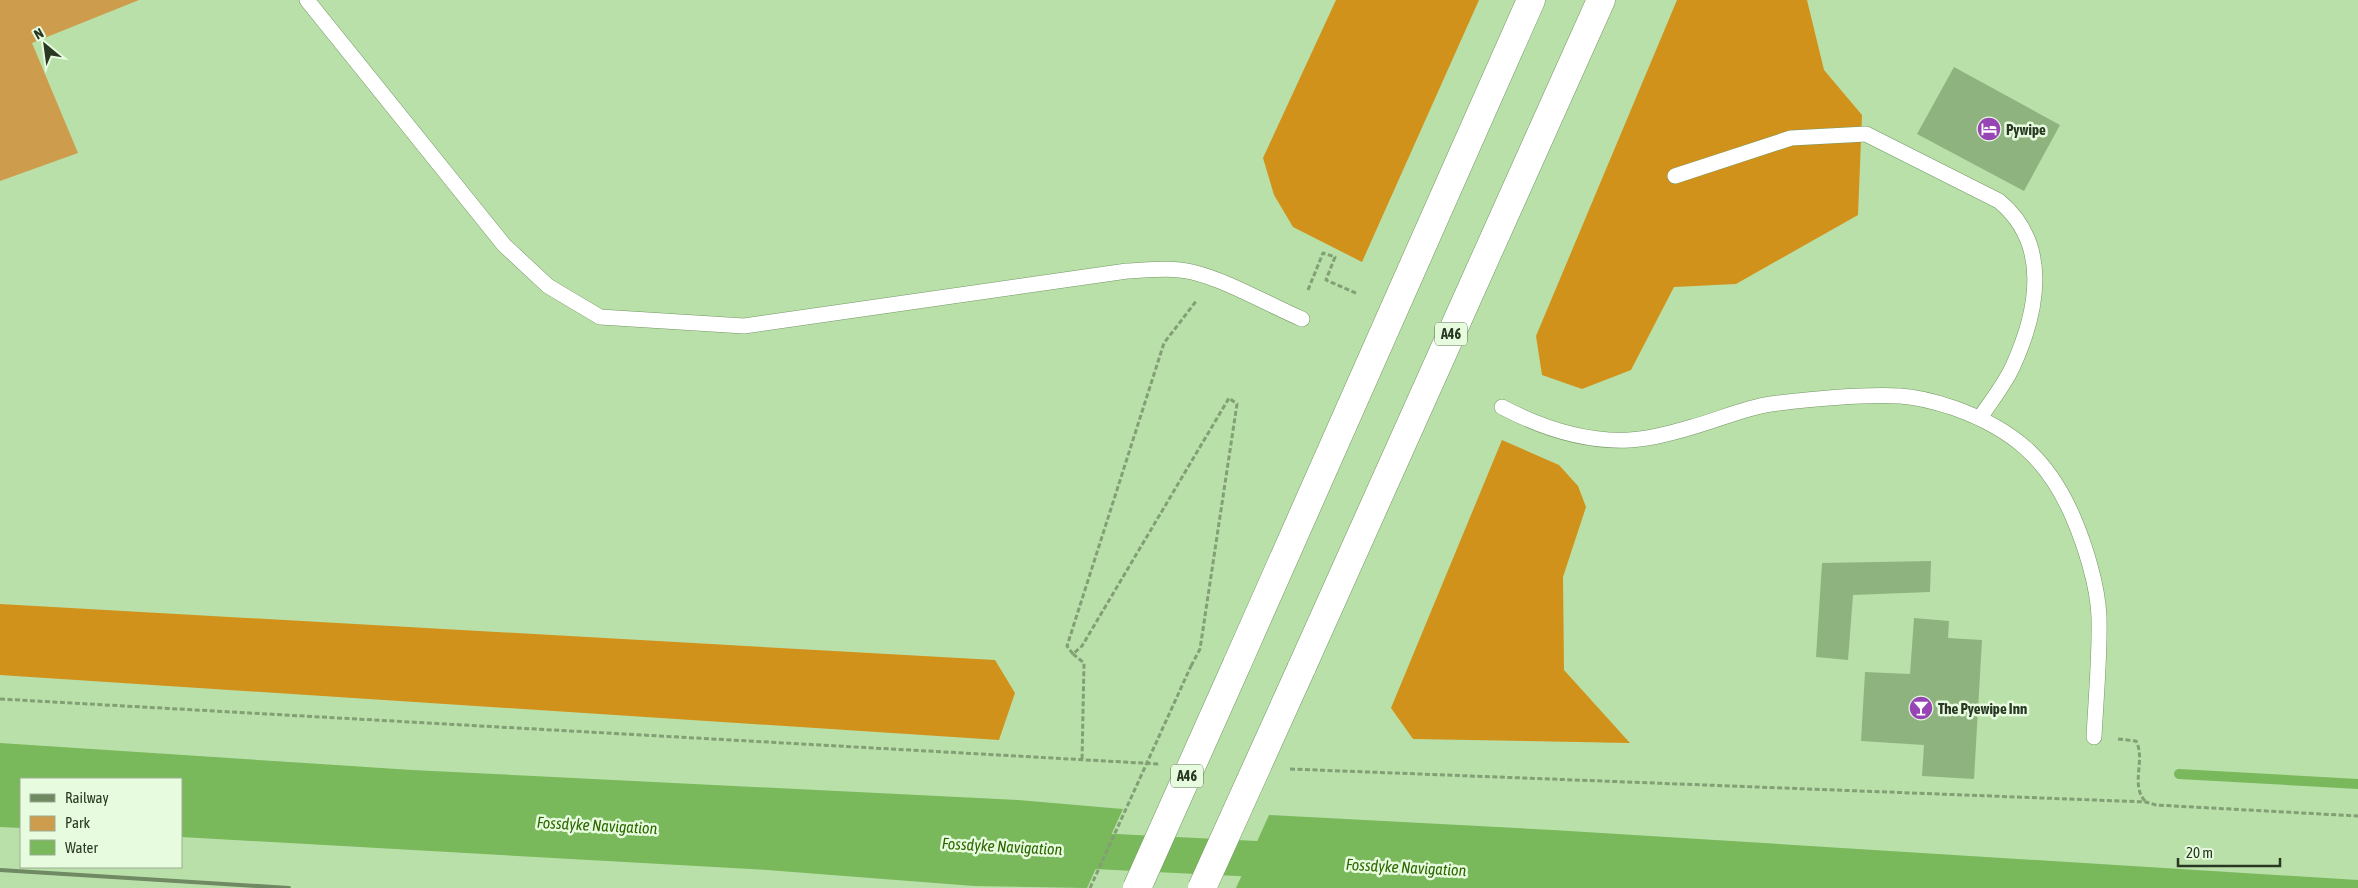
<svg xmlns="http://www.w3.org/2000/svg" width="2358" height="888" viewBox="0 0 2358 888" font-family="'Asap Condensed',sans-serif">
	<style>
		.green { fill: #ce9c4d }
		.forest { fill: #d1921b }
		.water { fill: #7ab85c }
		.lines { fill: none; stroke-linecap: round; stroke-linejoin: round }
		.stream { stroke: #7ab85c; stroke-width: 10 }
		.canal { stroke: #7ab85c; stroke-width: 36 }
		.building { fill: #8fb37f }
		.service-casing { stroke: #739764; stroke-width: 16 }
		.trunk-casing { stroke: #739764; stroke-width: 29 }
		.path { stroke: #829f75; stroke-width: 3; stroke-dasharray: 5 2.5; stroke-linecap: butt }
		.service { stroke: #fff; stroke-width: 15 }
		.trunk { stroke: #fff; stroke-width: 28 }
		.rail { stroke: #6f8963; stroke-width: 4 }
		.trunk-bridge-casing { stroke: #739764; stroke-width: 29; stroke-linecap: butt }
		.path-bridge { stroke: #829f75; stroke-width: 3; stroke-dasharray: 5 2.5; stroke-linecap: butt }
		.trunk-bridge { stroke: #fff; stroke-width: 28 }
		.labels { text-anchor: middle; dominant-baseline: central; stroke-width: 5; stroke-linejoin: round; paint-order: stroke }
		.shield { fill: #e7fbdf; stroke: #62725b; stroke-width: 1 }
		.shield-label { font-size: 14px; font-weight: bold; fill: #293822 }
		.poi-label { font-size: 15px; font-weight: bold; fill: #293822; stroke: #e7fbdf; text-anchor: start }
		.water-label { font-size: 16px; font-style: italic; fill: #2e6700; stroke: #e7fbdf }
	</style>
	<rect width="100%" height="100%" fill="#bae0a9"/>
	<path class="green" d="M0,0H139L32,43L78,153L0,181Z"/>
	<path class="forest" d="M1336,0H1479L1362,262L1293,227L1274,195L1263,158Z
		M1677,0H1807L1824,70L1862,115L1858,215L1736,284L1674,287L1631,370L1582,389L1542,375L1536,336Z
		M1502,440L1559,465L1578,486L1586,507L1563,577L1564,670L1630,743L1413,739L1391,708Z
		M0,604L995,660L1015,693L999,740L0,675Z"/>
	<path class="water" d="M0,743L412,770L1018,800L1123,809L1087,888L974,886L767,870L181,837V779H21V828L0,827Z
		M1269,815L1553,830L2358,880V888H1236Z"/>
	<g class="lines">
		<path class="stream" d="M2179,774L2358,784"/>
		<path class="canal" d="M1055,849L1299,861"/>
	</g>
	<path class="building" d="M1954,67L2060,125L2024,191L1917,134Z
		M1931,561L1930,592L1853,595L1848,660L1816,657L1822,563Z
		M1914,618L1949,621L1948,638L1982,640L1974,779L1922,776L1924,745L1861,741L1865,672L1910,674Z"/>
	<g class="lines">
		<g class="service-casing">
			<path id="service" d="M307,0L504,245L548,286L600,317L744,326L1127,271C1149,270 1171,267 1192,272C1229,281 1267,304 1302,319
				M1675,176L1791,138L1866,134L1999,201C2051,244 2038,311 2013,366C2005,384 1991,401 1980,418
				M1502,407C1540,427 1585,442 1629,440C1650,439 1672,433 1692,427C1718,420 1744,408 1771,404C1812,399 1858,394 1900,396C1918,397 1936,402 1954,408C2013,429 2048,459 2073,517C2085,545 2098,586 2099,617C2100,657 2096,697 2094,737"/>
		</g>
		<g class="trunk-casing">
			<path id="trunk" d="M1237,664L1531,0
				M1301,669L1601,0"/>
		</g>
		<path class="path" d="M1308,290L1323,253L1335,257L1326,280L1358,294
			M1073,654L1084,663L1082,761
			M1191,666L1200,649L1237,404L1229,398L1082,646L1073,654L1067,646L1164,343L1197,300
			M0,699L1159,764
			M2118,739L2136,741C2146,760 2130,784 2145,801
			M1290,769L2146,802L2156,805L2358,816"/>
		<use href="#service" class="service"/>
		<use href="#trunk" class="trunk"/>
		<path class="rail" d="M0,870L289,888"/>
		<g class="trunk-bridge-casing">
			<path id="trunk-bridge" d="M1137,888L1237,664
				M1202,888L1301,669"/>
		</g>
		<path class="path-bridge" d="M1090,888L1191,666"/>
		<use href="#trunk-bridge" class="trunk-bridge"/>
	</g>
	<defs>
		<g id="hotel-disc" transform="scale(1.25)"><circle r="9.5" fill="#9745b4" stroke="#e7fbdf"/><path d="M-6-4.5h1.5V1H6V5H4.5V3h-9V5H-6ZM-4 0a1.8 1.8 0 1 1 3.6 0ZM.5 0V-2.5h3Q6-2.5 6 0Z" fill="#fff"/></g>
		<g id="bar-disc" transform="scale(1.25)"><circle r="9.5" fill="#9745b4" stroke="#e7fbdf"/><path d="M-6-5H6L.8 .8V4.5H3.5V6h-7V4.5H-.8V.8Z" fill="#fff"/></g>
	</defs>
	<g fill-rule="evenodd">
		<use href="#hotel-disc" x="1989" y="129"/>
		<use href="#bar-disc" x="1921" y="708"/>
	</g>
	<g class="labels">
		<g class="shield">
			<rect x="1435" y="322.5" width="32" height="23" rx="4"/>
			<rect x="1171" y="764.5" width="32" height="23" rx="4"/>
		</g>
		<g class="shield-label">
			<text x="1451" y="334">A46</text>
			<text x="1187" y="776">A46</text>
		</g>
		<g class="poi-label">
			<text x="2006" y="129">Pywipe</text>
			<text x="1938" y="708">The Pyewipe Inn</text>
		</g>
		<g class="water-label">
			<text transform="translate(597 825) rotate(3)">Fossdyke Navigation</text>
			<text transform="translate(1002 846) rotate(3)">Fossdyke Navigation</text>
			<text transform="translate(1406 867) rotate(3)">Fossdyke Navigation</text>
		</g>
	</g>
	<rect x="20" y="778" width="162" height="90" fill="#e7fbdf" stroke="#9bad93"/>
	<rect x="30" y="794" width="25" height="8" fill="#6f8963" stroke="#9bad93"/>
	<text x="65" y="803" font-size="15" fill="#293822">Railway</text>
	<rect x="30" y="816" width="25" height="15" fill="#ce9c4d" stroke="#9bad93"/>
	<text x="65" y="828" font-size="15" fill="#293822">Park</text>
	<rect x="30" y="840" width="25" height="15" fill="#7ab85c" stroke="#9bad93"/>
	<text x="65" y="853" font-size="15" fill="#293822">Water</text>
	<g transform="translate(45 45) rotate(331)" stroke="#e7fbdf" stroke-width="4" paint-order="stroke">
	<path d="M0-4L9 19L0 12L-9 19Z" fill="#293822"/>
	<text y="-8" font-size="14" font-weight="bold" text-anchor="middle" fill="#293822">N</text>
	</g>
	<path d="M2178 858v8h102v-8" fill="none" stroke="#293822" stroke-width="2.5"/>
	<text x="2186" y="858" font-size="15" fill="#293822" stroke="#e7fbdf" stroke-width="4" paint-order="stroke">20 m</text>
</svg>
